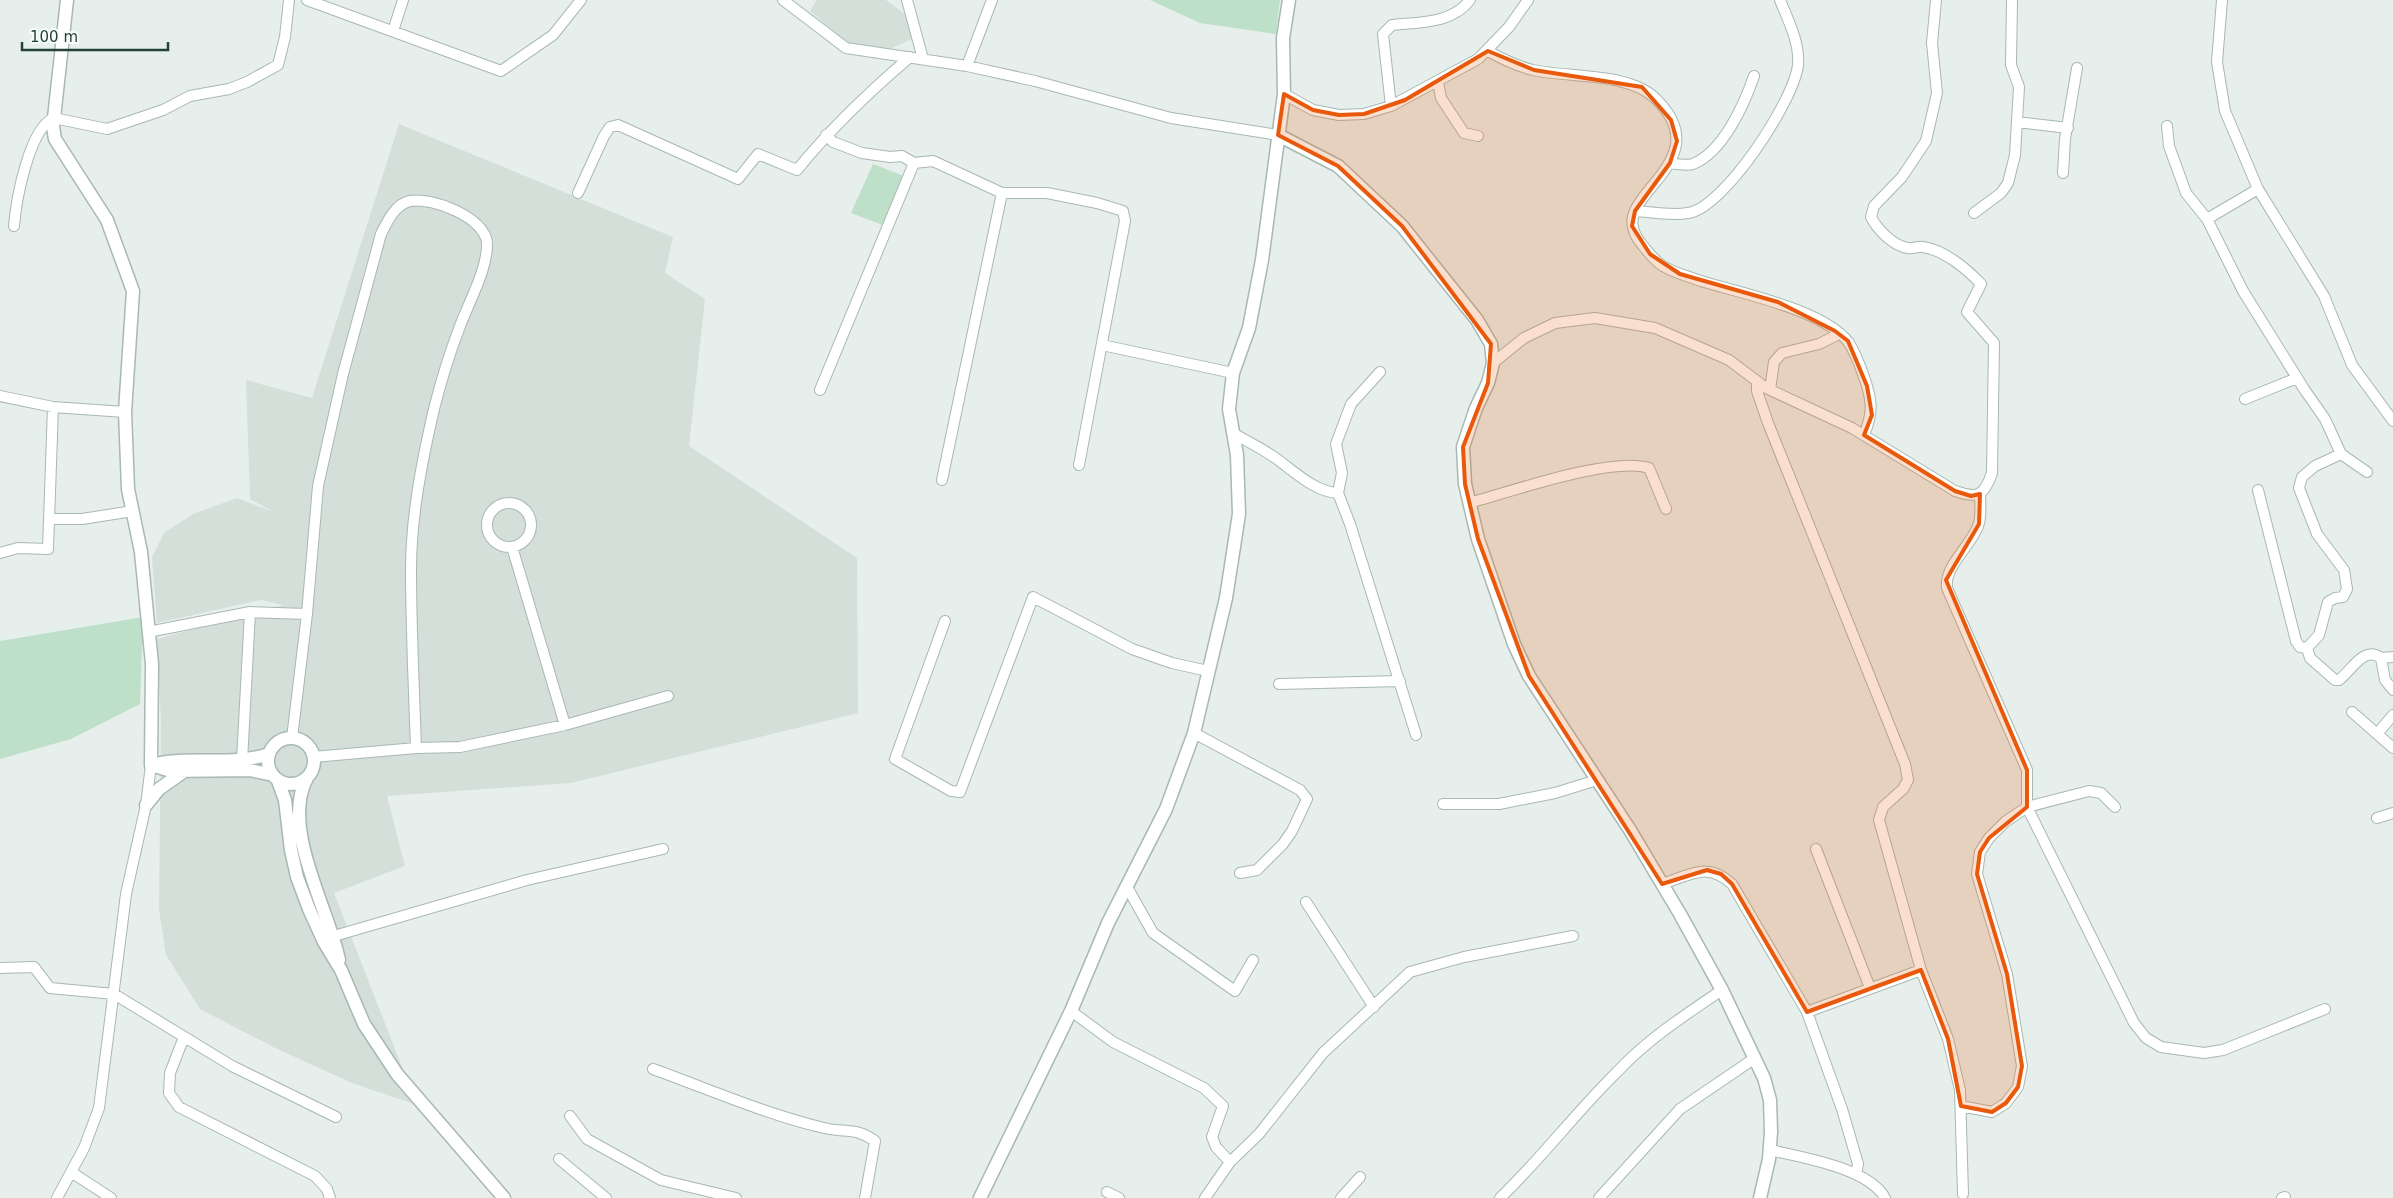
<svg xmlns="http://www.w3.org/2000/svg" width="2393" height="1198" viewBox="0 0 2393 1198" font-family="'DejaVu Sans',sans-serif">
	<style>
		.built { fill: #d4dfda }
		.green { fill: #bfe0c8 }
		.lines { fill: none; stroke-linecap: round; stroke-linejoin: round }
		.minor-casing { stroke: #a8b8b2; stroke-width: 12 }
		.tertiary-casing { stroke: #a8b8b2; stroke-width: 15 }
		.minor { stroke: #fff; stroke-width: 10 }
		.tertiary { stroke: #fff; stroke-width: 12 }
		.marked { fill: #e8590c; fill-opacity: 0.2; stroke: #e8590c; stroke-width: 4; stroke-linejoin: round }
	</style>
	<rect width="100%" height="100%" fill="#e6efeb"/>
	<path class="built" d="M817,0H886L910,18L914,38L890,49L850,45L810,11Z
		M399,124L673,237L665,273L705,299L689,446L857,558L858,713L571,783L387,796L405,866L334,893L417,1105L352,1083L273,1047L200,1009L166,955L159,909L161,723L157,639L283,605L261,600L157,623L152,557L164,533L193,514L237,498L274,512L250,499L246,380L312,398Z"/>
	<path class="green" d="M1150,0H1280L1276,34L1200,23Z
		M873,164L904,176L885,226L851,213Z
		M143,617L140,704L71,739L0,759V641Z"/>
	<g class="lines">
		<g class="minor-casing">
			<path id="minor" d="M307,0L501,71L553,35L581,0
				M783,0L846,48L967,66L1035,81L1171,118L1278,135
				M907,0L923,59
				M2222,0L2217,62L2225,111L2258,189L2324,296L2352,365L2393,421
				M393,31L403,0
				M1488,51C1502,59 1517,66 1533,70C1569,78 1629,72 1656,99C1716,158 1624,191 1633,227C1634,235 1639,241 1644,247C1649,253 1655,261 1663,266C1674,273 1688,276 1701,281C1740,293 1825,310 1849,343C1855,352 1859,363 1863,374C1872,399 1874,411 1864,435
				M967,66L992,0
				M1438,82L1441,98L1464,133L1478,136
				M1284,94L1313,110L1339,115L1364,114L1391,106L1478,59L1509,27L1528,0
				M1391,106L1383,34L1392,25C1419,22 1452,24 1470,0
				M2017,122L2068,128
				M2167,126L2169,146L2186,193L2207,219L2243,291L2304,389L2325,419L2341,454L2367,472
				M826,135L833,142L862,153L890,157L902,156L914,163L933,161L1002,193H1047L1097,203L1123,211L1125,221L1079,465
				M1670,163C1676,164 1687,166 1693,164C1723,152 1744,105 1754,76
				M2063,173L2065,139L2077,68
				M578,193L604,136L610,127L618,125L738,179L758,154L797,170C831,128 869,92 910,57
				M1635,211C1651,212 1672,216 1688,213C1724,208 1794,101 1798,65C1800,43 1788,20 1780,0
				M1974,213L2001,193L2008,183L2015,155L2019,87L2011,65L2012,0
				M2207,219L2258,189
				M14,226C16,201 29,128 54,118L107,129L163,110L190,96L229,89L247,82L278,65L285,37L289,0
				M1102,345L1233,373
				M1493,363L1524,338L1555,323L1595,318L1655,328L1729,360L1766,388L1852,428L1955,491C1978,499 1984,496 1992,473L1994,343L1967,312L1981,284C1967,269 1944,250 1923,247C1918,246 1913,249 1908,248C1893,246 1877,229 1871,217L1874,206L1902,177L1926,141L1937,93L1932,43L1936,0
				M1380,372L1351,404L1336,444L1342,473L1338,493L1350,524L1416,735
				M1757,381V391L1768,423L1905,764L1908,780L1903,789L1883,807L1879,820L1921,970L1948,1039L1960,1090L1963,1194
				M820,390L914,163
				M1770,390L1774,362L1782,353L1819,344L1839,334
				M0,396L53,407L125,412
				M2245,399L2297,378
				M1233,433C1245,440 1259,447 1271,455C1291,468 1313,492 1338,493
				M942,480L1002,193
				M2258,490L2296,641L2300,647L2307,648L2319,635L2328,602L2335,598L2343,597L2347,589L2344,570L2317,534L2299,488L2302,477L2315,466L2341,454
				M1980,494C1980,503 1982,517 1978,526C1971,546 1944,566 1947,588L2027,770V807L2134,1023L2146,1038L2161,1047L2204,1053L2223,1050L2325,1009
				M1469,503C1510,492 1612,456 1649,468L1666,509
				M487 525a22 22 0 1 1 44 0a22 22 0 1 1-44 0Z
				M50,519H82L133,511
				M512,547L565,725
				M0,553L18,548L48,549L53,407
				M945,621L895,759L951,791L960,792L1033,597L1132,649L1172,663L1208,671
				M148,632L250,612L307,614
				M2307,648L2310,658L2335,680H2339C2352,670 2364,645 2381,658L2385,680L2393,690
				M2381,658L2393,657
				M1279,684L1400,681
				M2352,712L2393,748
				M1194,733L1300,790L1307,799L1292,831L1283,844L1257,870L1240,873
				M2377,734L2393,715
				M292,738L307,614L318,486L343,374L381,234C387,222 395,204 410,201C432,197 485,217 487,243C488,268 469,302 460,326C450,352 441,381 434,409C422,461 411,516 411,570C411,629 414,689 416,748
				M313,757L416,748L460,747L565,725L668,696
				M242,761L250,612
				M1443,804H1499L1555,793L1597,780
				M2377,818L2393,813
				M1816,849L1870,988
				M1662,884C1691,875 1707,861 1732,884L1807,1012L1842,1109L1858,1164L1856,1174
				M1127,887L1153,933L1235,991L1253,960
				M1306,902L1374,1007
				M334,936L527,880L663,849
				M0,968L34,967L50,988L114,994L232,1066L336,1117
				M1071,1011L1113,1042L1204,1088L1223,1106L1212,1137L1216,1147L1230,1162
				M1807,1012L1921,970
				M184,1037L170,1073L169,1093L179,1107L315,1176L327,1189L330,1198
				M653,1069C708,1089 768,1115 824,1128C845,1133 856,1127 875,1141L865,1198
				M1961,1106L1992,1112L2006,1103L2018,1087L2022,1066L2007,974L1977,874L1980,852L1989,838L2005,822L2027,807L2089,791L2101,793L2115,807
				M570,1116L587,1139L661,1180L736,1198
				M1770,1150C1801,1157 1869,1168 1885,1198
				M559,1159L606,1198
				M71,1172L111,1198
				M1107,1192L1119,1198
				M57,1198L84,1148L99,1108L126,894L146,805L151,765
				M1205,1198L1230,1162L1259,1134L1323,1053L1410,972L1464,957L1573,936
				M1341,1198L1360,1177
				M1500,1198C1541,1159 1576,1112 1617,1072C1648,1039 1685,1015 1722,990
				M1599,1198L1680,1109L1755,1058
				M2282,1198L2285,1197"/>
		</g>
		<g class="tertiary-casing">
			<path id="tertiary" d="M67,0L53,127L55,139L107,220L133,291L125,412L128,489L141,552L152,664L151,765
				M1278,135L1338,166L1402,226L1477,320L1491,344L1493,363L1488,383L1476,408L1463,447L1465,484L1478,539L1514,644L1529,676L1630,830L1680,914L1722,990L1764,1078L1770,1100L1771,1132L1769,1159L1760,1198
				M268 761a23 23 0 1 1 46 0a23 23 0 1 1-46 0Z
				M151,765L171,771L250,770L273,775
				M151,765C190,755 230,767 269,754
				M307,778C280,827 329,910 339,960
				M278,781L285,800L291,850L297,877L309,909L324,942L341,970L364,1024L397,1074L504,1198
				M146,805L159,789L183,772
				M980,1198L1071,1011L1108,923L1166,809L1194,733L1226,598L1239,514L1237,455L1229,409L1233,373L1249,328L1262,260L1284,94L1283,38L1289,0"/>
		</g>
		<use href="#minor" class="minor"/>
		<use href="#tertiary" class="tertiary"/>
	</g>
	<path class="marked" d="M1488,51L1534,70L1642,87L1671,120L1677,141L1670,163L1635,211L1632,226L1650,254L1680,274L1778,302L1835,331L1848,341L1867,386L1872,415L1864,435L1955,491L1971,496L1980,494L1979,524L1946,580L2027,770V807L1989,838L1980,852L1977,874L2007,974L2022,1066L2018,1087L2006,1103L1992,1112L1961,1106L1948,1039L1921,970L1807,1012L1732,884L1721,874L1707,870L1662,884L1529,676L1478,539L1465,484L1463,447L1488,383L1491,344L1402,226L1338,166L1278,135L1284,94L1313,110L1339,115L1364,114L1405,100Z"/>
	<path d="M22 42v8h146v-8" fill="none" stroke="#24423a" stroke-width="2.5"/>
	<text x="30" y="42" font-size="15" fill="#24423a" stroke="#f7fbf9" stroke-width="4" paint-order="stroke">100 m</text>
</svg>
